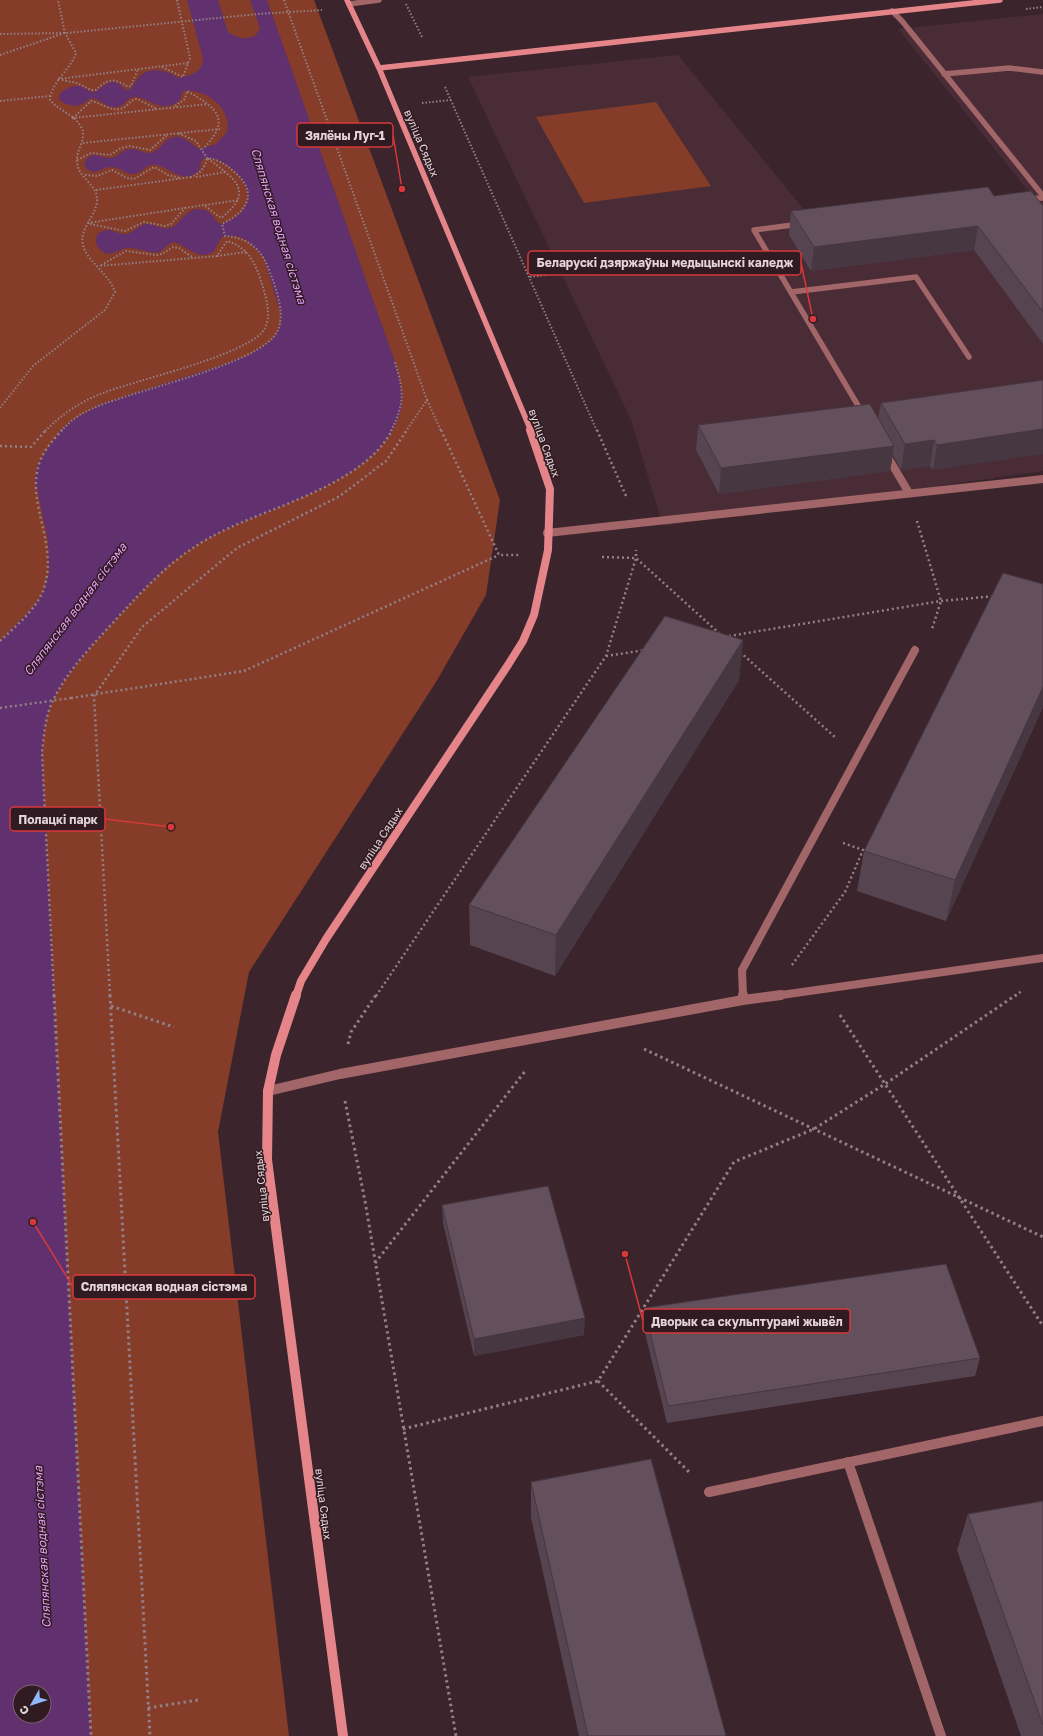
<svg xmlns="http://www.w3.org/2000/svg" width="1043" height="1736" viewBox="0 0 1043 1736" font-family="'Golos Text',sans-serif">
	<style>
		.built { fill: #492c36 }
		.green { fill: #853c28; fill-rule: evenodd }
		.water { fill: #61306e; fill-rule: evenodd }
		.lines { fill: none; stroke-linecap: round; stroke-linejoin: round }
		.path-far2 { stroke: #938086; stroke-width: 2; stroke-dasharray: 1.5 2; stroke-linecap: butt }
		.path-far1 { stroke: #938086; stroke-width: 2.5; stroke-dasharray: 2 3; stroke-linecap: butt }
		.path { stroke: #938086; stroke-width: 3; stroke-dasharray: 2.5 3.5; stroke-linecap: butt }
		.lane-far2 { stroke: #a26668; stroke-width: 5.5 }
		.lane-far1 { stroke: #a26668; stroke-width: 8 }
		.lane { stroke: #a26668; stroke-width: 10 }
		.secondary-far2 { stroke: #e58589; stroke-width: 5.5 }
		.secondary-far1 { stroke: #e58589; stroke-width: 8 }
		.secondary { stroke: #e58589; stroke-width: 10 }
		.path-bridge { stroke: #938086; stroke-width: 2.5; stroke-dasharray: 2 3; stroke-linecap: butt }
		.wall { fill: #564450 }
		.shaded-wall { fill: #463741 }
		.building { fill: #644f5d; stroke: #463741 }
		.labels { text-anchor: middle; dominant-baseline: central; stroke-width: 3; stroke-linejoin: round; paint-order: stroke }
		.street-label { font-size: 11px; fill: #e3d4d8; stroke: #311b22 }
		.water-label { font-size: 12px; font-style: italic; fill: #e69ff9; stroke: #311b22 }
		.leader { fill: none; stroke: #d7393a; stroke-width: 1.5 }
		.callout-dot { fill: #d7393a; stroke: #311b22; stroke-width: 1.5 }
		.callout { fill: #311b22; stroke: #d7393a; stroke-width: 1.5 }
		.callout-label { font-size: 12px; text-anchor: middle; font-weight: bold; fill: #e3d4d8 }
	</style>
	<rect width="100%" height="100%" fill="#3b242c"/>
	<path class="built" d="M1043,14V471L663,526L631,420L468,77L678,55L810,217L1029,192L898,29Z"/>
	<path class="green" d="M0,0H314L500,500L486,595L436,682L249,972L218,1132L289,1736H0ZM20,1692H44V1716H20Z
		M656,102L711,186L584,203L536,117Z"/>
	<path class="water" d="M187,0H218L228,32C237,38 246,41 256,35L260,28L250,0H267L395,362C400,378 405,397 400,413C378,485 264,507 205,540C167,561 140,593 111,625C89,649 65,674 51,705C45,720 44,736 42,752L91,1736H0V641L35,605L44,590L49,572L48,540L35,480L37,467L43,455L61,430L71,421L101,404L216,367L249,355L271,341L277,332L281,322L280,311L264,258L248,241L237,236L222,237L214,251C198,263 188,245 173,242L169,244L160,252C149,254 140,248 129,248C118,247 110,262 98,247C95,243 96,239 97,235C109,224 115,235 126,234C135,233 139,223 148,224C156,224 161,230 169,228C181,225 184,210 197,209C213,208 214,223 222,224C284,200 217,147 202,160C200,162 201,168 199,171C182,185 171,168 156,165C145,163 144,173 134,174C125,175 121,167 111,167C101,167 93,179 84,165L87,158C97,151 101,159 110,158C119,157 123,148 132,149C138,149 143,153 150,153C162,151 164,135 179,137C188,138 192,146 200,149L216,144L227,132C232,109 207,88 183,91L180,100C160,115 154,99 136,97C125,96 126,109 112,107C103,105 98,96 89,99C81,108 68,108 59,99V95C64,89 74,84 82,87C87,89 89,92 94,92C102,89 108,78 118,83C121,85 123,88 126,90L130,89C134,86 135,81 139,77C149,66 168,70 178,78C190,76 203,72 203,58ZM20,1692H44V1716H20Z"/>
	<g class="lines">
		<path class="path-far2" d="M284,0L427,400L406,431
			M406,4L422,37
			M1026,9L1043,7
			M0,34L67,33L258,14L322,10
			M0,55L62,34
			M162,67L183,77L190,58L177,0
			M58,79L188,63
			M62,80L77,83L91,90H96C108,78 114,78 128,87L131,86L138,69
			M445,87L597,431
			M0,101L50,96
			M422,103L451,100
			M175,106L185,99L187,91C217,108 232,119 203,149
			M72,118L208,104
			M73,118L91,101C101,103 113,113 123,108C129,105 130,100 137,99L157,109
			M83,143L220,129
			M77,160L91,153L110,155L121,148L130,146L150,150L167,135
			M85,175L97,176L112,170L127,178L134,179L154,167L168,175L180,178
			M196,177L225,172
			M96,190L191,177
			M205,205L239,200
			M88,223L204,205L221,218C256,191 234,178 207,158C205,169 199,174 189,178
			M90,224L125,231L144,222L165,226L171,224L185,208
			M217,256L246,252
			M101,265L126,251L157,255L162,254L173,247L179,248L192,257
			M530,277L736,251
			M427,400L441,431
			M0,408L33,366L105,310L115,292C108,272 87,262 83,245C79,229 95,217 97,202C99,185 79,179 77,163C75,149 89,139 80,125C73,114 58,110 50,100C52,80 70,71 76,53L65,33L58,0
			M45,431C60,416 78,403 98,395C130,381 252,355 265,328C272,314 265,294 261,281C255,262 247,247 227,241L217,256L99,266
			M61,431C68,424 76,416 85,412C124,391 263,366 278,330C286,311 274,283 267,265C260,247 244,237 225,236L222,224C249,211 259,191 232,170C225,164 217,159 207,158L196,141L178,133
			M391,431C405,403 404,392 395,362"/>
		<path class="path-far1" d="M441,430L499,555H519
			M597,430L626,496
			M0,446L31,447L46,430
			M917,521L941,601L932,629
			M602,557L636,558L720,634
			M729,636L941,601L995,596
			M0,641C16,626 37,609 44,588C58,545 28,506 38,468C41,453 53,440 62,430
			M740,652L836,738
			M606,656L645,650
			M71,698L244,671L499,555
			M792,965L845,892L863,850L843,843
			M54,996L42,752C44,736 45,719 51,705C64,675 87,651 109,627C147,586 176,552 229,528C278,505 366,482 392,430
			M110,996L94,696L142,627L237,548L340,496L386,461L407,430
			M376,996L606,656L636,558V550
			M1015,996L1023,990"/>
		<path class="path" d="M54,995L91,1736
			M110,995L150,1736
			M111,1006L174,1027
			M840,1015L1043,1326
			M348,1044L351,1032L376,995
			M644,1049L1043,1237
			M345,1101L365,1201L456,1736
			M375,1263L526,1070
			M598,1381L690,1473
			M403,1429L598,1381L734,1162L814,1129L885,1084L1016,995
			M148,1708L198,1700"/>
		<path class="lane-far2" d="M349,4L379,0
			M892,11L902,21L1043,196
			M944,74L1009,68L1043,72
			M1026,199L1043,198
			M800,224L754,230L863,414
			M791,292L916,277L969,357"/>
		<path class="lane-far1" d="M886,454L909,493
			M547,533L1043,479
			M743,996L742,970L915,650
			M774,996L1043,958"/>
		<path class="lane" d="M743,995V1000
			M268,1091L340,1074L743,1000L781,995
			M848,1462L941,1736
			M709,1492L1043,1421"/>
		<path class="secondary-far2" d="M347,0L379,68L531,431
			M379,68L1000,0"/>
		<path class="secondary-far1" d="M296,996L301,981L326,939L508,665L523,641L534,615L548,550L550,489L530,430"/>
		<path class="secondary" d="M296,995L276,1055L268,1091L267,1160L343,1736"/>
		<path class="path-bridge" d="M0,708L71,698"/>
	</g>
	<path class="wall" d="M994,196L1043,206V344L974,250L811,271L789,235L791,211Z
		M1043,380L933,470L930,466L901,470L893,455L890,471L719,494L696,450L698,425L878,419L881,403Z
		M1043,584V707L946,921L857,891L864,851Z
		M743,640L739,680L555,976L470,945L469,905Z
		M442,1205L584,1335L474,1356L443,1223Z
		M644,1308L980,1358L975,1376L667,1423L643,1325Z
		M531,1482L726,1736H579L531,1518Z
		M1043,1501V1736H1021L957,1550L968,1514Z"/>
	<path class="shaded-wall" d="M978,226L974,250L811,271L814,247Z
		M1043,429V454L933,470L937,445Z
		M934,440L930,466L901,470L905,444Z
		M894,446L890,471L719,494L721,468Z
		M743,640L739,680L555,976L556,935Z
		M1043,687V707L946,921L955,880Z
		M585,1318L584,1335L474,1356V1339Z"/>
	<path class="building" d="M988,187L994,196L1031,191L1043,206V312L978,226L814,247L791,211Z
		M1043,380V429L937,445L934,440L905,444L881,403Z
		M870,404L894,446L721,468L698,425Z
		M1003,573L1043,584V687L955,880L864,851Z
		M665,616L743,640L556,935L469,905Z
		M548,1186L585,1318L474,1339L442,1205Z
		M946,1264L980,1358L668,1406L644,1308Z
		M651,1459L726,1736H588L531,1482Z
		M1043,1501V1725L968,1514Z"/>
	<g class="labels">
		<g class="street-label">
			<text transform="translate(422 143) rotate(67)">вуліца Сядых</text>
			<text transform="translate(545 443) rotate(70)">вуліца Сядых</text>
			<text transform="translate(380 838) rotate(-57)">вуліца Сядых</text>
			<text transform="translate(261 1186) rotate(-96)">вуліца Сядых</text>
			<text transform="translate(324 1504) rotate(83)">вуліца Сядых</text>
		</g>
		<g class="water-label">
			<text transform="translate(279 226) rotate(73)">Сляпянская водная сістэма</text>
			<text transform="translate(75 609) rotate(-53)">Сляпянская водная сістэма</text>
			<text transform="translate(42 1547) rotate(-93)">Сляпянская водная сістэма</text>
		</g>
	</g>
	<path class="leader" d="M402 189L393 135M813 319L801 263M171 827L105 819M33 1222L73 1287M625 1254L643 1321"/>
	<g class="callout-dot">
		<circle cx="402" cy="189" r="4"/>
		<circle cx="813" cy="319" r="4"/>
		<circle cx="171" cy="827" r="4"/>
		<circle cx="33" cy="1222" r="4"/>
		<circle cx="625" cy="1254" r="4"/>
	</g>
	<g class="callout">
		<rect x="297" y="123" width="96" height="24" rx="4"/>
		<rect x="528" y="251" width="273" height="24" rx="4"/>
		<rect x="10" y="807" width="95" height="24" rx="4"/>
		<rect x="73" y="1275" width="182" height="24" rx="4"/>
		<rect x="643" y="1309" width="207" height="24" rx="4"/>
	</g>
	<g class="callout-label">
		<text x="345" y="140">Зялёны Луг-1</text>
		<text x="665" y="267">Беларускі дзяржаўны медыцынскі каледж</text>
		<text x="58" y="824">Полацкі парк</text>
		<text x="164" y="1291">Сляпянская водная сістэма</text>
		<text x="747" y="1326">Дворык са скульптурамі жывёл</text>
	</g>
	<g transform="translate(32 1704) rotate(231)"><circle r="19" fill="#311b22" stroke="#78656b"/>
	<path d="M0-3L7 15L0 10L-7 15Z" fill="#91b8fd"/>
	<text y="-6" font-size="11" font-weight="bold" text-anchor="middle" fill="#e3d4d8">С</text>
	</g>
</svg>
